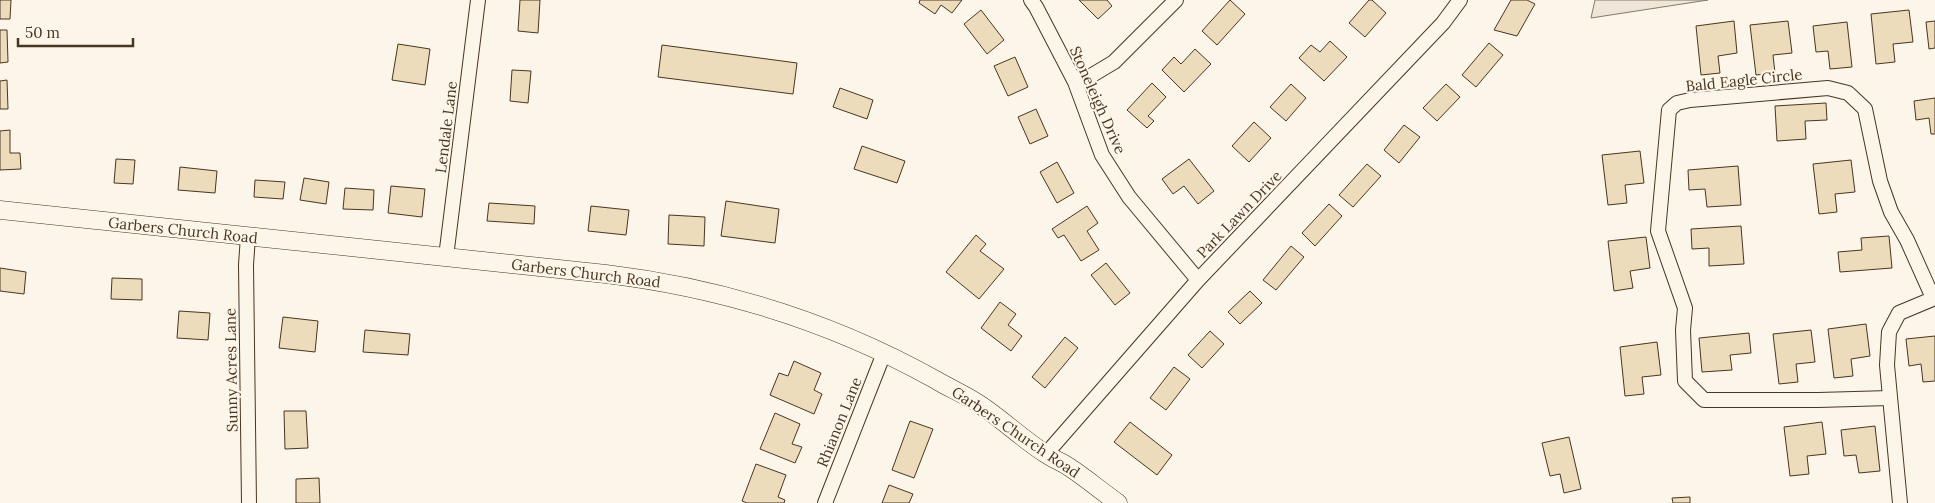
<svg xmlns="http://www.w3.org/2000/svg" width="1935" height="503" viewBox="0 0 1935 503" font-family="Lora,serif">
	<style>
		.green { fill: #ede6d9; stroke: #887966 }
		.building { fill: #ecdcbc; stroke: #4a3520 }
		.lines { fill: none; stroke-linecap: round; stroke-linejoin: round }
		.minor-casing { stroke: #4a3520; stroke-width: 16 }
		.tertiary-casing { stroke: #4a3520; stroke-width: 19 }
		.minor { stroke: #fbf6e9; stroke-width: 14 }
		.tertiary { stroke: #fbf6e9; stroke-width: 18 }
		.labels { text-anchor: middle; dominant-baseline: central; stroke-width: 4; stroke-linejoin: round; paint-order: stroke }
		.street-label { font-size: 15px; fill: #4a3520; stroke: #fbf6e9 }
	</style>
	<rect width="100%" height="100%" fill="#fbf6e9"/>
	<path class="green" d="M1595,0H1708L1591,18Z"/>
	<path class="building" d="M0,0H11L10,19H0Z
		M520,0H540L538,33L518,31Z
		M920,0H962L952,13L941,5L935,14L919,3Z
		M1079,0H1107L1112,6L1098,19Z
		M1230,0L1245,14L1217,45L1202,31Z
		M1369,0H1372L1386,13L1365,37L1349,23Z
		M1511,0H1527L1535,4L1517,36L1494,30Z
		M981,10L1004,40L987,54L964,24Z
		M1909,10L1913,42L1893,44L1895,62L1876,64L1871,14Z
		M1734,21L1737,53L1718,56L1720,73L1701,75L1696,26Z
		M1788,21L1792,53L1773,55L1775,73L1756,75L1750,25Z
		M1935,21V48L1929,49L1926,22Z
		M1847,22L1852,67L1830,69L1828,51L1816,52L1813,26Z
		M0,30H7L8,62L0,63Z
		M1330,41L1347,57L1324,81L1299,58L1311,45L1320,52Z
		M1489,43L1503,55L1476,87L1462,75Z
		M398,44L430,49L425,85L392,80Z
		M662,45L797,63L793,94L658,77Z
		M1195,49L1211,64L1184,92L1162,70L1174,57L1181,64Z
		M1015,57L1028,87L1008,96L994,66Z
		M512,70L531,71L528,103L510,101Z
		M7,80L8,109H0V81Z
		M1152,83L1166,97L1148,116L1154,121L1147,128L1127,110Z
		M1291,84L1306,98L1286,121L1270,107Z
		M1446,84L1460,97L1437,121L1423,108Z
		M840,88L873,100L867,119L833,107Z
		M1935,98V134H1931L1929,118L1916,120L1914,101Z
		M1826,103L1827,120L1805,121L1806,139L1777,141L1775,106Z
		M1036,109L1048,136L1030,144L1018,117Z
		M1254,122L1271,138L1249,162L1232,146Z
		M1404,125L1420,137L1399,163L1384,150Z
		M10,130V153H20L21,169L0,170V131Z
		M862,146L905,161L897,183L854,169Z
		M1640,151L1644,183L1625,185L1627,203L1608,205L1602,155Z
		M116,159L135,160L133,184L114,183Z
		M1189,159L1214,191L1198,204L1184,186L1173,194L1162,179Z
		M1851,160L1855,192L1835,194L1837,212L1819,214L1813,164Z
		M1057,162L1074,193L1057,203L1040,172Z
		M1367,164L1381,176L1353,207L1339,195Z
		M1738,166L1741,205L1707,207L1705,189L1689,190L1688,170Z
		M180,167L217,171L215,193L178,190Z
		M304,178L329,182L326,204L300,200Z
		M255,180L285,182L283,199L254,197Z
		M391,186L425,189L422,217L388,213Z
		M345,188L374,190L373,210L343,209Z
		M726,201L779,209L775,243L721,236Z
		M489,203L535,206L534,224L487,221Z
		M1329,204L1342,216L1315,246L1302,233Z
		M591,206L629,210L626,235L588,231Z
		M1087,206L1098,223L1087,231L1099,250L1081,261L1064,235L1058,238L1052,229Z
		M669,215L705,217L704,246L668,244Z
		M1741,226L1744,264L1709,266V248L1692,249L1691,229Z
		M976,235L986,244L980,251L1004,269L979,299L946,272Z
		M1889,236L1892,268L1840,272L1838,252L1862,250L1861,238Z
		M1646,237L1650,268L1630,271L1633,288L1614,291L1608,241Z
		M1291,246L1304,257L1276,290L1263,280Z
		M1106,263L1130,293L1115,305L1091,275Z
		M0,268L26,272L24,294L0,291Z
		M112,278L142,279V300L111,299Z
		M1250,291L1262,303L1240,324L1228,312Z
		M1000,302L1016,314L1008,325L1022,336L1011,351L981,328Z
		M179,311L210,313L208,340L177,338Z
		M283,317L318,321L315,352L279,348Z
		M1866,324L1870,356L1851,359L1853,376L1834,378L1828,329Z
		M365,330L410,334L408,355L363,352Z
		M1811,330L1815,362L1796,364L1798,382L1779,384L1773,334Z
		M1210,331L1224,344L1202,368L1188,355Z
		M1749,333L1751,353L1730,355L1732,370L1702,372L1699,338Z
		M1935,336V381L1923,382L1921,364L1909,366L1906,339Z
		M1065,337L1078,348L1045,388L1032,377Z
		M1657,342L1661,375L1642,377L1644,394L1625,396L1620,347Z
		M794,361L821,373L814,390L822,394L814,414L770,395L779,373L788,376Z
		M1174,367L1190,379L1166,410L1150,398Z
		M284,411H306L308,448L285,449Z
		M775,413L800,424L792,444L802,447L795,463L760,449Z
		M910,421L933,429L914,478L892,470Z
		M1130,422L1172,455L1157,475L1114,442Z
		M1822,422L1826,454L1807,456L1809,474L1790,476L1784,427Z
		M1875,426L1880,471L1859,473L1856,455L1844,456L1841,430Z
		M1569,437L1581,489L1564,493L1560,474L1550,476L1542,443Z
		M756,464L786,475L778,497L785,500L784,503H747L742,501Z
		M319,478L320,503H296V479Z
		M889,485L913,494L909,503H882Z
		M1690,497V503H1673L1672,498Z"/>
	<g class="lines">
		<g class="minor-casing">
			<path id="minor" d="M1031,0L1036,7L1075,82L1102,155L1129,197L1198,280
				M1075,82L1089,77L1114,62L1176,0
				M248,236L246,265L249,503
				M446,257L478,0
				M1890,398L1818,400H1704L1685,381L1683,330L1685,308L1658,231L1669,110L1677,103L1690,100L1828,88L1848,93L1865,109L1880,181L1891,212L1907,240L1933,298
				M1046,454L1198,280L1443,23L1460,0
				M825,503L884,353
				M1900,503L1887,365L1889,332L1899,313L1935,298"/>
		</g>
		<g class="tertiary-casing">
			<path id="tertiary" d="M0,210L606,274C722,288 834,323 936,380C951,389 968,396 982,406C1004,421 1024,440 1046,454C1053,459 1062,462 1069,467C1086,478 1101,491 1118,503"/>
		</g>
		<use href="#minor" class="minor"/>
		<use href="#tertiary" class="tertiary"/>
	</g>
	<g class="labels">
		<g class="street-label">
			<text transform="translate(1744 80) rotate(-6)">Bald Eagle Circle</text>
			<text transform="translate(1098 100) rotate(66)">Stoneleigh Drive</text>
			<text transform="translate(446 127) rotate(-83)">Lendale Lane</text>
			<text transform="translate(1239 214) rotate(-46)">Park Lawn Drive</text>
			<text transform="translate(183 230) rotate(6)">Garbers Church Road</text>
			<text transform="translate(586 273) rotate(7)">Garbers Church Road</text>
			<text transform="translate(231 370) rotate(-91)">Sunny Acres Lane</text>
			<text transform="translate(839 422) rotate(-68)">Rhianon Lane</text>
			<text transform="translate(1016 432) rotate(34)">Garbers Church Road</text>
		</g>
	</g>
	<path d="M18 38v8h115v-8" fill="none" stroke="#4a3520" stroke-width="2.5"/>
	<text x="25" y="38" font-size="15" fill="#4a3520" stroke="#fbf6e9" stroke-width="4" paint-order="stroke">50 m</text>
</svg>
